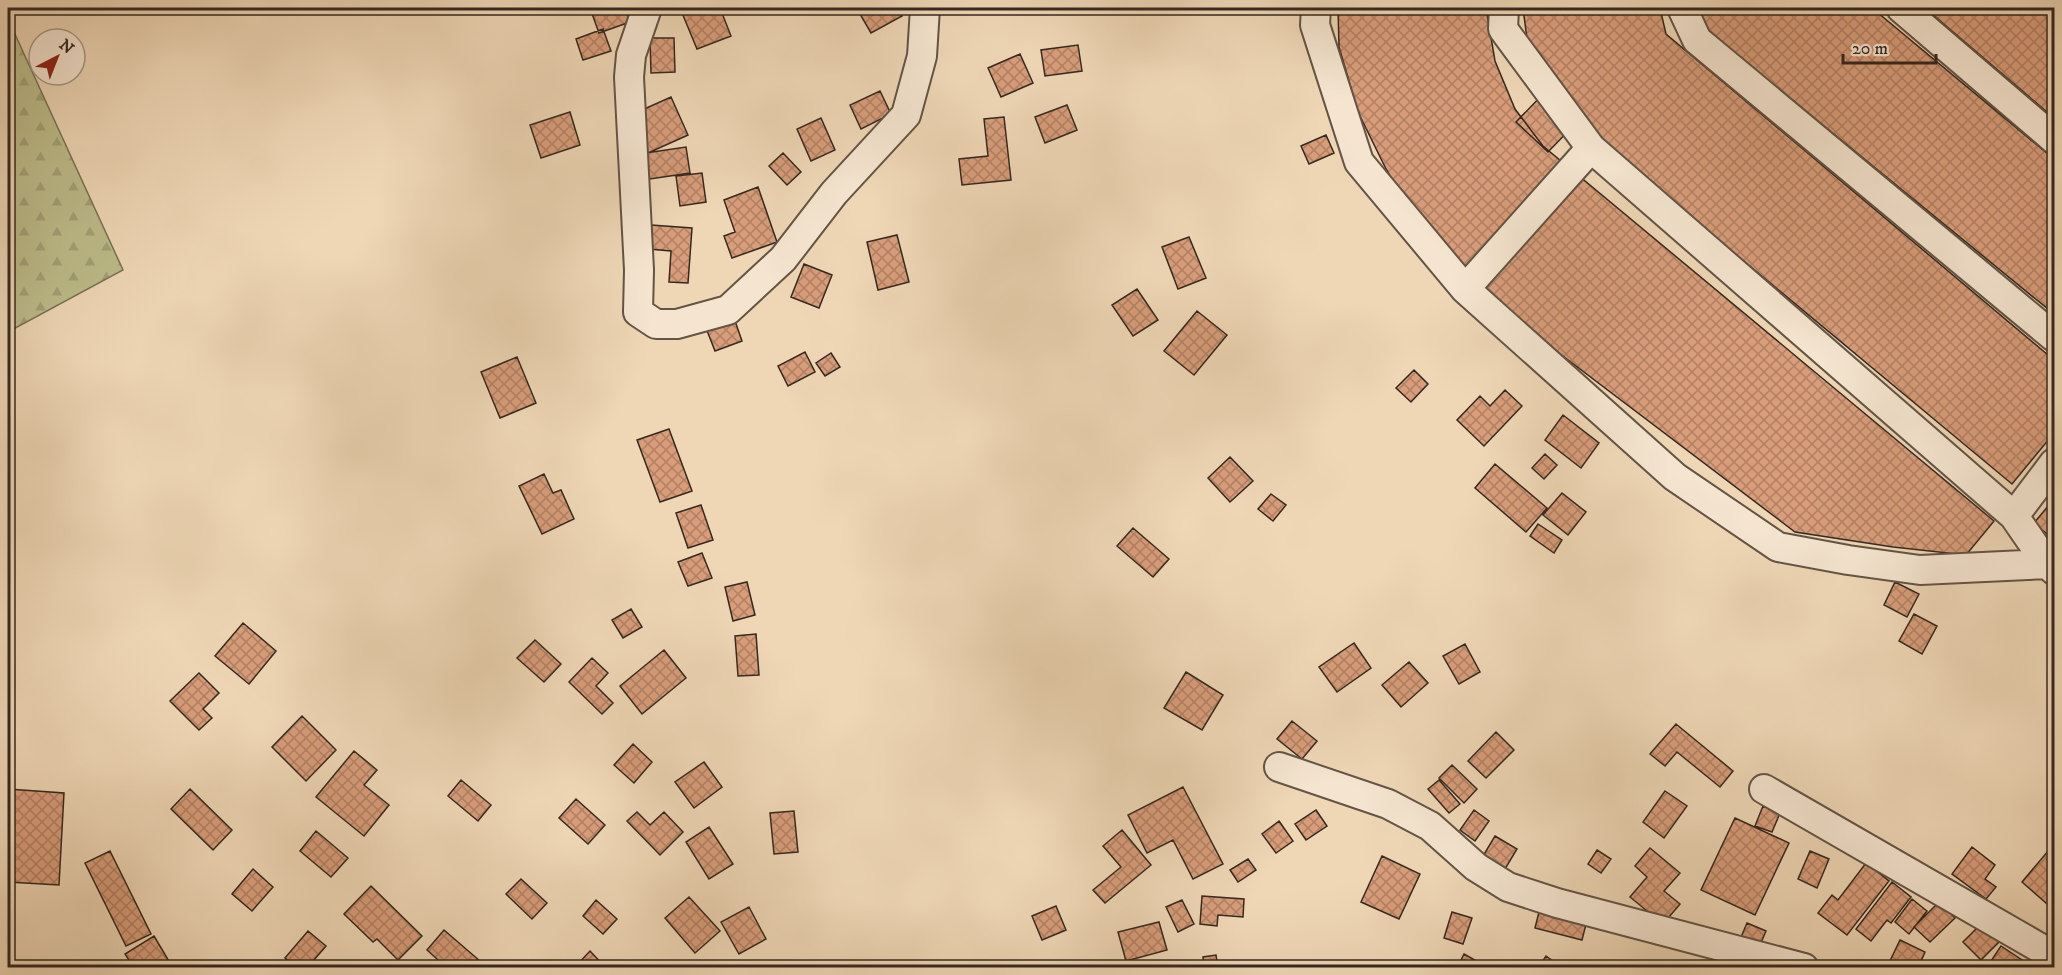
<svg xmlns="http://www.w3.org/2000/svg" width="2062" height="975" viewBox="0 0 2062 975" font-family="'IM FELL DW Pica',serif">
	<style>
		.forest { fill: url(#forest-firs); stroke: #787256; stroke-width: 1.5 }
		.building { fill: url(#building-cross-hatch); stroke: #342821; stroke-width: 1.5 }
		.lines { fill: none; stroke-linecap: round; stroke-linejoin: round }
		.street-casing { stroke: #635446; stroke-width: 32 }
		.street { stroke: #f5e5d0; stroke-width: 28 }
	</style>
	<defs>
		<pattern id="forest-firs" width="22" height="20" patternUnits="userSpaceOnUse" patternTransform="scale(1.5)"><rect width="22" height="20" fill="#bdbd8b"/><path d="M5 1l3.5 6h-7zM16 11l3.5 6h-7z" fill="#a3a278"/></pattern>
		<pattern id="building-cross-hatch" width="8" height="8" patternUnits="userSpaceOnUse" patternTransform="scale(1.5)"><rect width="8" height="8" fill="#d99d7a"/><path d="M0 0l8 8M0 8l8-8" fill="none" stroke="#b18064"/></pattern>
	</defs>
	<rect width="100%" height="100%" fill="#efd7b6"/>
	<filter id="stains"><feTurbulence type="fractalNoise" baseFrequency=".00333" numOctaves="4"/><feColorMatrix values="0 0 0 0 .2 0 0 0 0 .09 0 0 0 0 .02 0 0 0 .5 -.17"/></filter>
	<radialGradient id="worn" r=".72"><stop offset=".6" stop-color="#630" stop-opacity="0"/><stop offset="1" stop-color="#630" stop-opacity=".3"/></radialGradient>
	<path class="forest" d="M8,19L123,270L8,332Z"/>
	<path class="building" d="M590,8H624L630,22L599,33Z
		M680,8H720L731,36L697,49Z
		M873,8H896L902,16L871,33L860,14Z
		M1338,8H1486L1495,61L1515,109L1543,146L1994,521L1966,555L1893,547L1795,532L1477,291L1417,222L1386,169L1358,112L1339,47Z
		M1523,8H1660L1666,34L2054,360V433L2012,484L1562,110L1530,62Z
		M1698,8H1872L2054,159V314L1710,33Z
		M1925,8H2054V118Z
		M603,29L611,51L583,60L576,39Z
		M650,38H674L675,72L651,73Z
		M1078,45L1082,71L1045,76L1041,50Z
		M1020,54L1033,83L1001,97L988,68Z
		M880,91L891,114L861,129L850,105Z
		M1546,91L1577,122L1548,152L1516,122Z
		M671,97L688,135L648,153L631,115Z
		M1067,105L1077,130L1045,143L1035,117Z
		M570,112L580,145L541,158L530,125Z
		M1004,117L1011,180L962,185L959,159L988,156L984,119Z
		M821,118L835,150L811,161L797,129Z
		M1326,135L1334,153L1309,164L1301,146Z
		M686,147L690,173L643,180L639,154Z
		M783,153L801,172L787,185L769,166Z
		M702,173L706,202L680,206L676,176Z
		M758,187L777,242L732,258L724,236L735,232L724,200Z
		M651,225L692,228L688,283L669,282L671,251L649,249Z
		M897,235L909,282L878,290L867,242Z
		M1189,237L1206,278L1178,289L1162,247Z
		M804,264L832,275L819,308L791,297Z
		M1137,289L1158,320L1133,336L1112,305Z
		M1197,311L1227,335L1194,375L1164,351Z
		M734,318L742,341L715,351L706,328Z
		M805,352L815,372L788,386L778,366Z
		M831,353L840,367L825,376L816,363Z
		M517,357L536,403L500,418L481,372Z
		M1414,370L1428,384L1411,402L1396,388Z
		M1505,390L1522,406L1484,446L1457,420L1480,396L1490,406Z
		M1563,415L1599,443L1581,468L1545,440Z
		M669,429L692,491L660,502L637,440Z
		M1545,454L1557,465L1544,479L1532,468Z
		M1230,457L1253,481L1230,502L1208,478Z
		M1495,464L1547,508L1526,532L1475,488Z
		M544,474L553,493L561,490L574,519L542,534L519,486Z
		M1562,493L1586,512L1568,535L1543,515Z
		M1271,494L1286,505L1273,521L1258,509Z
		M2054,499V540L2034,523Z
		M701,505L713,540L688,548L676,513Z
		M1538,524L1562,540L1554,553L1530,536Z
		M1133,528L1169,559L1153,577L1117,546Z
		M702,553L712,578L688,586L678,562Z
		M747,582L755,615L733,621L725,587Z
		M1895,582L1919,594L1907,617L1884,605Z
		M631,609L642,627L623,638L612,620Z
		M1914,614L1937,626L1922,654L1899,641Z
		M243,623L276,651L249,684L215,656Z
		M756,634L759,675L738,676L735,636Z
		M535,640L561,664L544,682L517,658Z
		M1354,643L1371,668L1337,692L1319,667Z
		M1465,644L1480,672L1459,684L1443,656Z
		M664,650L686,678L642,714L620,686Z
		M592,658L608,673L596,686L613,703L602,714L569,682Z
		M1409,662L1428,683L1401,707L1382,685Z
		M1186,672L1223,695L1202,730L1164,708Z
		M199,673L219,693L203,709L212,718L199,730L170,701Z
		M302,716L336,750L306,781L272,747Z
		M1292,721L1317,741L1302,759L1277,739Z
		M1676,724L1733,771L1720,787L1677,752L1665,766L1650,754Z
		M1496,732L1514,750L1486,778L1468,761Z
		M633,744L652,762L634,783L614,765Z
		M354,751L377,770L364,785L389,805L364,836L316,797Z
		M704,762L722,787L694,808L675,782Z
		M1452,765L1477,789L1464,803L1439,778Z
		M461,780L491,805L478,821L448,796Z
		M1439,780L1460,804L1449,813L1428,789Z
		M1183,787L1223,864L1193,879L1173,840L1147,853L1128,815Z
		M8,789L64,793L59,885L8,882Z
		M190,789L232,830L213,850L171,809Z
		M1665,791L1687,806L1664,838L1643,822Z
		M576,799L605,825L588,844L559,818Z
		M1763,806L1780,813L1772,832L1755,826Z
		M1316,810L1327,826L1306,840L1295,824Z
		M1474,810L1489,821L1475,841L1460,830Z
		M794,811L798,852L774,854L770,813Z
		M637,812L650,825L664,812L683,832L660,855L627,821Z
		M1735,818L1789,843L1755,915L1701,890Z
		M1279,821L1293,841L1276,853L1262,834Z
		M709,827L733,864L709,879L686,842Z
		M1122,830L1151,865L1105,903L1093,890L1121,867L1103,846Z
		M316,831L348,858L331,877L300,851Z
		M1495,836L1517,849L1505,869L1483,856Z
		M2054,844V910L2022,882Z
		M1972,847L1995,865L1985,879L1996,887L1986,899L1952,874Z
		M1650,848L1680,873L1664,891L1680,904L1663,924L1630,897L1647,877L1635,866Z
		M1597,850L1611,859L1601,873L1588,864Z
		M110,851L151,934L126,946L85,863Z
		M1810,851L1829,859L1817,888L1798,879Z
		M1382,856L1420,874L1399,919L1361,902Z
		M1248,859L1256,870L1238,882L1230,870Z
		M1866,863L1889,881L1847,935L1818,913L1832,895L1838,900Z
		M253,869L273,887L252,911L232,894Z
		M521,879L547,903L532,919L506,894Z
		M1892,882L1911,897L1891,923L1887,920L1871,941L1856,929Z
		M371,886L422,936L398,960L377,939L373,942L344,914Z
		M1202,896L1244,899L1243,917L1218,915L1217,926L1200,924Z
		M689,897L720,931L695,953L665,918Z
		M1912,899L1927,911L1909,934L1895,922Z
		M596,900L617,919L603,934L583,916Z
		M1182,900L1194,924L1178,932L1166,907Z
		M1939,902L1955,918L1930,942L1914,927Z
		M1541,904L1588,916L1582,940L1535,928Z
		M1056,906L1066,930L1042,940L1032,916Z
		M749,907L766,939L739,954L721,922Z
		M1452,912L1472,918L1463,944L1444,938Z
		M1159,922L1167,950L1126,961L1118,932Z
		M1747,923L1766,931L1758,950L1739,942Z
		M1982,923L2000,941L1981,960L1963,942Z
		M444,930L488,968H447L427,950Z
		M308,931L326,946L307,968H296L285,958Z
		M154,936L173,968H134L125,954Z
		M1900,940L1925,952L1918,968H1893L1888,965Z
		M2001,946L2022,960L2017,968L1987,967Z
		M590,951L606,968H574Z
		M1464,954L1489,968H1457Z
		M1216,955L1218,968H1204L1203,957Z
		M1546,956L1563,968H1538Z"/>
	<g class="lines">
		<g class="street-casing">
			<path id="street" d="M647,8L631,55L629,77L639,270L638,312L656,324H677L728,310L783,259L834,193L906,115L922,56L925,8
				M1316,8L1315,25L1359,162L1465,289L1675,477L1778,547L1848,560L1920,570L2047,564
				M1504,8L1503,29L1591,148L2014,516L2047,564L2054,570
				M1682,8L1697,40L2054,337
				M1901,8L2054,139
				M1465,289L1591,148
				M2014,516L2054,463
				M1279,767L1388,804L1430,826L1476,867L1508,887L1557,903L1804,968
				M1764,789L2054,956"/>
		</g>
		<use href="#street" class="street"/>
	</g>
	<rect width="2062" height="975" fill="none" stroke="#efd7b6" stroke-width="30"/>
	<rect x="9" y="9" width="2044" height="957" fill="none" stroke="#342821" stroke-width="3"/>
	<rect x="15" y="15" width="2032" height="945" fill="none" stroke="#342821" stroke-width="1.5"/>
	<g transform="translate(57 57) rotate(42)"><circle r="28" fill="#f5e5d0" stroke="#a8998a" stroke-width="1.5"/>
	<path d="M0-4.5L10 22L0 15L-10 22Z" fill="#8f2418"/>
	<text y="-9" font-size="16" font-weight="bold" text-anchor="middle" fill="#342821">N</text>
	</g>
	<path d="M1843 54v9h93v-9" fill="none" stroke="#342821" stroke-width="3"/>
	<text x="1852" y="54" font-size="18" fill="#342821" stroke="#f5e5d0" stroke-width="4.5" paint-order="stroke">20 m</text>
	<rect width="100%" height="100%" filter="url(#stains)"/>
	<rect width="100%" height="100%" fill="url(#worn)"/>
</svg>
